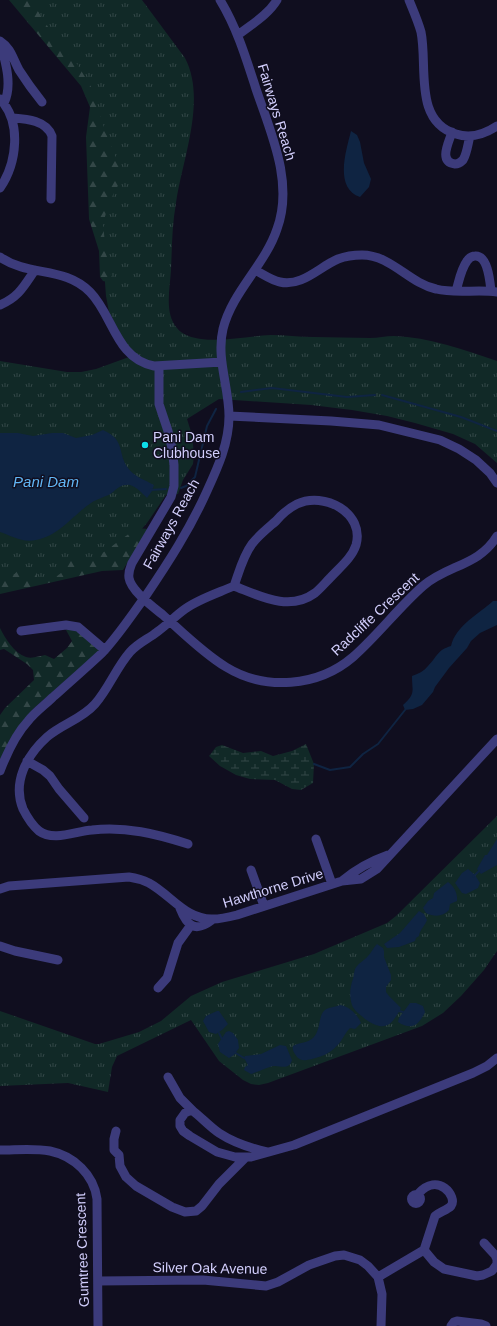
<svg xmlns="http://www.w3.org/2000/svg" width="497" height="1326" viewBox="0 0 497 1326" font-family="Helvetica,sans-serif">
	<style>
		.grass { fill: url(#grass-tufts) }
		.forest { fill: url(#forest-firs) }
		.wetland { fill: url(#wetland-marsh) }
		.water { fill: #0f2442 }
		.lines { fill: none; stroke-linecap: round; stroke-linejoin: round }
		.stream { stroke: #0f2442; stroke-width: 2 }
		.minor { stroke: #3c3b7b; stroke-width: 9 }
		.poi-dot { fill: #0ddbea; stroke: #100e1f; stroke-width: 1.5 }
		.labels { text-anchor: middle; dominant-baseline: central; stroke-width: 3; stroke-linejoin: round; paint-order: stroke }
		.street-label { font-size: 14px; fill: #d2cefc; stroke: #100e1f }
		.poi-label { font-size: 14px; fill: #d2cefc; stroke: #100e1f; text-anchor: start }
		.water-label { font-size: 15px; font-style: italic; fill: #62b7f6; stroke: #100e1f }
	</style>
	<defs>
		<pattern id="grass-tufts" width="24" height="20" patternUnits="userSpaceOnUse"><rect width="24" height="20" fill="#112927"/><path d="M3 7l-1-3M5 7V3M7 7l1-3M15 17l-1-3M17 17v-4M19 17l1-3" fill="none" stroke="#334747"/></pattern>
		<pattern id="forest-firs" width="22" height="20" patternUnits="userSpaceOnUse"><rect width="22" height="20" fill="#112927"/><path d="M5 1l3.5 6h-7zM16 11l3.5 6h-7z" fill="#334747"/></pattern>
		<pattern id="wetland-marsh" width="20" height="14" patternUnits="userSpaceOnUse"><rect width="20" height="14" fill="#112927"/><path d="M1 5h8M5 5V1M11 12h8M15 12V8" fill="none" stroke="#334747"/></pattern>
	</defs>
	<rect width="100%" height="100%" fill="#100e1f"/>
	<path class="grass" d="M18,0H142L185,58C207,100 182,160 176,203C172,225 172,247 171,270C170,288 164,313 177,328C182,335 193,338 201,339C224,342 248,336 271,335C285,335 299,337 313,337C332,337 351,338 370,338C378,338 386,336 394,336C429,337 464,350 497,361V463L475,444L453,434L415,423L387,416L352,410L311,405L219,399L187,419L192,435L194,455L193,464L183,480L178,494L166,495L147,523L132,540L49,582L0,590V361L67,372H81L96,369L129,357L127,346L109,312L106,296L93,121L86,87Z
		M497,816V951L484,970L461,996L443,1013L422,1026L268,1083L259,1085L251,1084L243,1080L219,1061L191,1020L117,1056L112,1067L108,1092L68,1083L0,1086V1011L95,1044H99L139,1032L161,1021L191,996L222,982L314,954L387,923L396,916Z"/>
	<path class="forest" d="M9,0H31L55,38L77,64L93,90L105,131L111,144L120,169L121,180L109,202L103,224L106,253L111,275V280L108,282L103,281L100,277L99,251L89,219L86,137L90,107L81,86Z
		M137,528L148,529L123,570L102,571L0,594V574C10,576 12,578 19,569L30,566L37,572V577L34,582C42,584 62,576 65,568C66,565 66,561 66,558L69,557L87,560L101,554Z
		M0,628C5,638 14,653 26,657C32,659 40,656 45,655L54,659L67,648L72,641L66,630L77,629L100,650L34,708L13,735L0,764V715L5,708L34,680L33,670L27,664L4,649L0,650Z"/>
	<path class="wetland" d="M306,744L314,764L313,783L301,790L292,789L275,780L250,779L236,775L220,766L209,756L216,747L222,745L243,753L261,751L273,756L292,751Z"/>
	<path class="water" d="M351,131L357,135L360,142L364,163L371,179L369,187L360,197C334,188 346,151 351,131Z
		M103,430C126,440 117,453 128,468C133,476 145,480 154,485L152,491L147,498C142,493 137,487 130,485C122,484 118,488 113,492C107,497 98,498 91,503C73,515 59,536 36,540C22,543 12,536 0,532V433H18L33,436L52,433H63L76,438L92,435Z
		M493,601H497V625L480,633L471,641L467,648L449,668L435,687L433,692L422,705L413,709L405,710L403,705C416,693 412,692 412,676C418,674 424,671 428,666C437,657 437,650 451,646C456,625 479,614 493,601Z
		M497,839V865L481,874L477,869L485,855H487Z
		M468,869L475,875L480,883L478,888L466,894L462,893L455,883L462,873Z
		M448,882C454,886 458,894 457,901L450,904L449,910C443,917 434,917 426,913L423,908L428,901L433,898L434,893Z
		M419,911L424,914L427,920C425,926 420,929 419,936L416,938L415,941L399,947L387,948L384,944L400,933Z
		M377,944L383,948L384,951V957L391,975V980L386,987V992L389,996L401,1008C391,1027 384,1032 365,1019C361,1015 354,1011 352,1005C349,996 350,987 353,979C354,975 354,972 355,969C358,963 364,961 368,956C372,952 373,948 377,944Z
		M410,1003H416L423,1006L425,1012C419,1025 412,1031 398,1022L399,1018Z
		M340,1005C349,1006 358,1015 361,1023L355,1029L350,1028C346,1032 344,1036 341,1041C333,1052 324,1056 312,1059C306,1060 302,1062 297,1057C294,1053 292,1050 293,1046C300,1042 308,1043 313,1038C321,1031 318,1015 325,1010C329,1007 335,1007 340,1005Z
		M217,1011H219L228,1024L222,1030L216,1034L209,1032L203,1021L206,1016Z
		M229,1031L233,1033L238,1040L239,1048L234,1055L229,1058L220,1052L218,1044L226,1032Z
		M280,1045L286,1046L292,1060C289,1071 280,1065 273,1066C272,1066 254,1073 251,1074L244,1070L245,1067L248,1065L244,1058L245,1056L261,1054Z"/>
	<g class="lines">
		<path class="stream" d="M241,392L272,388L347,397L375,395
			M382,395L461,417L497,431
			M181,488L186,486L195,477L207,426L216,409
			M150,490L166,489
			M314,764L330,770L350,767L363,754L378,744L405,710
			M473,877L480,870
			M399,1011L403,1012
			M219,1033L222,1039
			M234,1052L244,1058"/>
		<path class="minor" d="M409,0C413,10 418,21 421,32C428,66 413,121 456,134C471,139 485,134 497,126
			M238,35C252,24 268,15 277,0
			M0,41C11,48 13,59 19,70C26,81 34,92 42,102
			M0,42C5,60 13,85 4,103
			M0,99C22,122 17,163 0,188
			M12,118C26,119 46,120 52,136L51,199
			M452,132C449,142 438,162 455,164C458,164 460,163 463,160C467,154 468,143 470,136
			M0,257C29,277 64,266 90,292C113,315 116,359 154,366L222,362
			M255,270C263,274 271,280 280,282C302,287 319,267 338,259C346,256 354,255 362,255C391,255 409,283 436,289C456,294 477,289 497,292
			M456,291C459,281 461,269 467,261C469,258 472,256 475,256C488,255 490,282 491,291
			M0,305C19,297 24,286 35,270
			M159,366V404L168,431L172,448L174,465V486L171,497L132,563C130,568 128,572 129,578C131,591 153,607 163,615C182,632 204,654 226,667C265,691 318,687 353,657C378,635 398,608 423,586C447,565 479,566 497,536
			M229,416L331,421L379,425L440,440L459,449L476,460L490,473L497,483
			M21,631L66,625L78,627L105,650
			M27,761L43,770L50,776L59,789L84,818
			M0,771C7,753 15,735 28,721C35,712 45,705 53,697C70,682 86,668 102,653C118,636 131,616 145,597C168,563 190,529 207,491C218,467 229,443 229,416C229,387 216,358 223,329C232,292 265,265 277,229C294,183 271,133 256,89C246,58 237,28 220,0
			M316,839L332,884
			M188,844C157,834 125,826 92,830C76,831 54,842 39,831C32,825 27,817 23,809C12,782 27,755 47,737C62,724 82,719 95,704C109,688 116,668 130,652C138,643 148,639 157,632C167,625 175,616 185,609C199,599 218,593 234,586C260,596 289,612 315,593C320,589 325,583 330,578C339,568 352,558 356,545C365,513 324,491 297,504C289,508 282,514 276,521C268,528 259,535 252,544C243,556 239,572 234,586
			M251,870L264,906
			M342,881C356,869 371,861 388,855
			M0,889L9,886L129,877C136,878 143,880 149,883C171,895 186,920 213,919C221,919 229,917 237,915L342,881L361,879L377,869L497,739
			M180,908C187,926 195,933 212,920
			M0,946L15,951L58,960
			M158,988L167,978L178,943L191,925
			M168,1077L180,1098L193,1111
			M116,1131L114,1139V1150L119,1155L120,1166L126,1177L136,1186L172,1207L185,1212L196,1211L202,1206L219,1184L246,1157
			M0,1150C16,1150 34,1148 50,1151C74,1156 94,1175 97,1199L98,1326
			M267,1152C250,1148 234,1143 219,1133C210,1127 202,1118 193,1111H189L185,1113L180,1120V1126L183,1131L190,1136L217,1152L235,1157H251L294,1145L473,1073L487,1066L497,1058
			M418,1194C438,1171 458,1197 451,1206C447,1210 440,1212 435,1216L424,1250
			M411.5 1199a4.5 4.5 0 1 1 9 0a4.5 4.5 0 1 1-9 0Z
			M424,1250L434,1262L444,1269L477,1276L483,1275L492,1271L497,1264V1259L495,1255L484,1243
			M378,1277L424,1250
			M98,1281L203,1280L266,1286L278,1282L309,1265L335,1256L344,1255L360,1260L368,1266L378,1277L382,1294L381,1326
			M451,1326L454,1322L457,1321L481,1324L486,1326"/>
	</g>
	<circle class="poi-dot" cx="145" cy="445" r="4"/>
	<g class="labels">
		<g class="street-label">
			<text transform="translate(277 112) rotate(73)">Fairways Reach</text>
			<text transform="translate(171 524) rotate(-61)">Fairways Reach</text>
			<text transform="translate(375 614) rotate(-43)">Radcliffe Crescent</text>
			<text transform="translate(273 888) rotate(-17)">Hawthorne Drive</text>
			<text transform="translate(82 1250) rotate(-92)">Gumtree Crescent</text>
			<text transform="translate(210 1268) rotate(1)">Silver Oak Avenue</text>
		</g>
		<g class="poi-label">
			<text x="153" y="437">Pani Dam<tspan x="153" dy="16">Clubhouse</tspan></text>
		</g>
		<g class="water-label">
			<text x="46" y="481">Pani Dam</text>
		</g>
	</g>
</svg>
